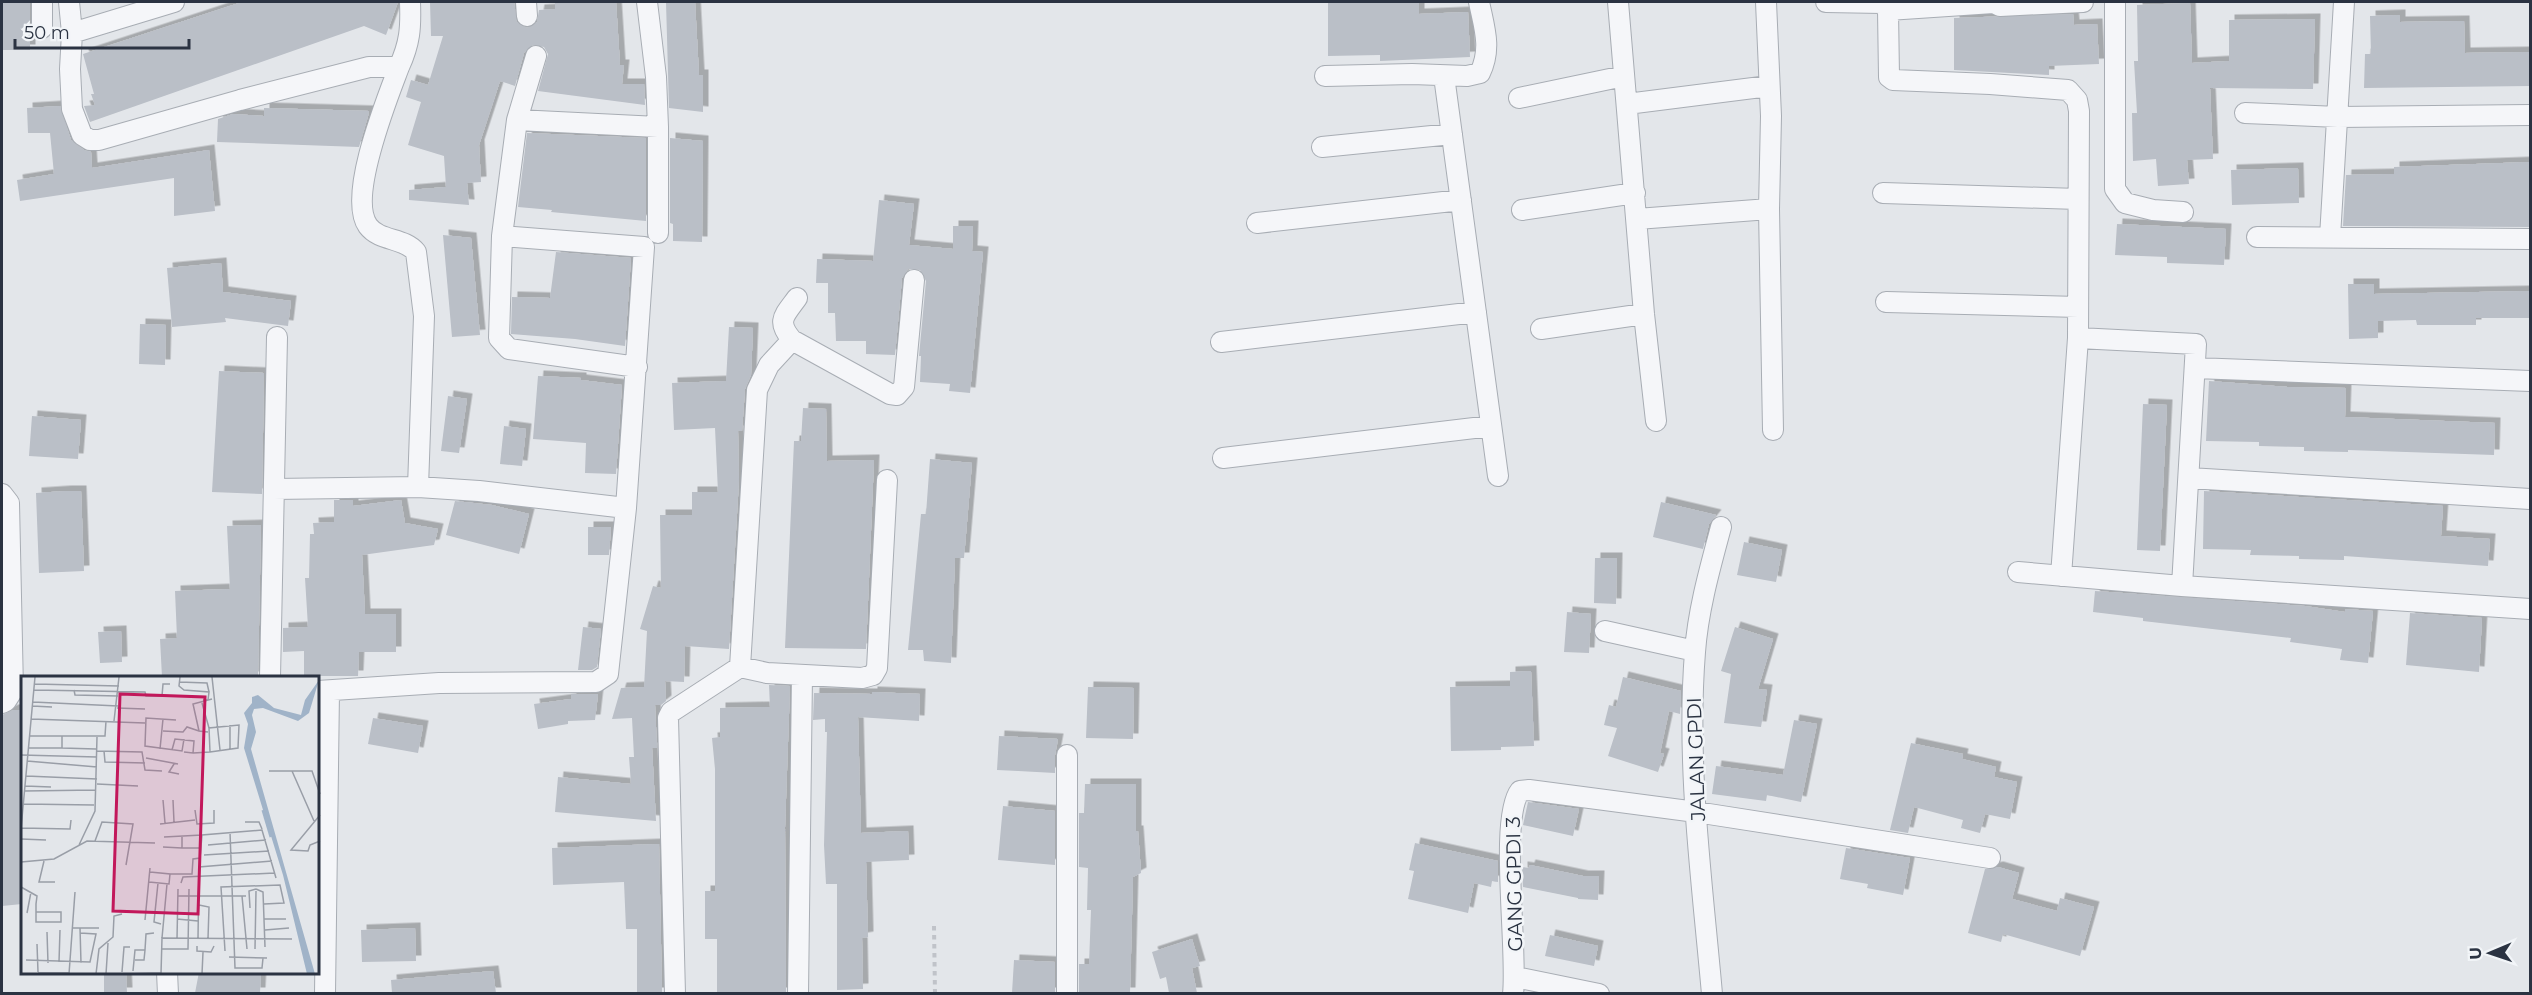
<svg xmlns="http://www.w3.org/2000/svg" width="2532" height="995" viewBox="0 0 2532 995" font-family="Montserrat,sans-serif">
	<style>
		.building { fill: #babfc7; filter: url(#shadow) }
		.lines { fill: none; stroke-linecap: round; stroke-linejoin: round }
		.minor-casing { stroke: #a8adb4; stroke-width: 22 }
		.path { stroke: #c0c3c9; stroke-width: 4; stroke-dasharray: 4.5 4.5; stroke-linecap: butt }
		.minor { stroke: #f5f6f9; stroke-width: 20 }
		.labels { text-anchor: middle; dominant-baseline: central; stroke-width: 5; stroke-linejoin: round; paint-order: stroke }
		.street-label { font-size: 20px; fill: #2b3342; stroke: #f2f5f8 }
		.inset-river { fill: none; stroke: #a0b3c8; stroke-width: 3 }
		.inset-road { fill: none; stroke: #999ea7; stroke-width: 1.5 }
		.view { fill: #c2185b; fill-opacity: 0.15; stroke: #c2185b; stroke-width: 3 }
		.inset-edge { fill: none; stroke: #2b3342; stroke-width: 3 }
	</style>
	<defs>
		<filter id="shadow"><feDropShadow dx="5.5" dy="-5.5" stdDeviation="0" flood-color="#0004"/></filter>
	</defs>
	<rect width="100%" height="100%" fill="#e3e6ea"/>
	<path class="building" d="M2,2H30V50H2Z
		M242,2H398L386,35L364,26L90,122L84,106L95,105L91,94H94L83,54Z
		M430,2H514L517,22L527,28L537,22L539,10L555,9V2H616L620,65H624L622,84H644L645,105L538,91L548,54L544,47L533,45L524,53L515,86L500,81L479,145L481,182L467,183L469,205L409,200V190L446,187L444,156L408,145L421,102L406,97L411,80L428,85L443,36H431Z
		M666,2H695L699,75H703V112L669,108Z
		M1328,2H1419V14L1468,12L1470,57L1380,61V55L1328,56Z
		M2190,3L2192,63L2229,61V20L2315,19L2313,89L2210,88L2213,159L2187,160L2189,184L2158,186L2156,159L2133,161L2132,113H2137L2134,61H2138L2137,5Z
		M2073,14L2074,25L2097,24L2099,64L2049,66V75L1954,70V18Z
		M2400,15V22L2464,21L2465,53L2530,52V86L2364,88L2365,54H2371L2370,16Z
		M60,106L71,140L84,150L91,152L92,168L209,150L215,211L174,216V178L20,201L17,180L54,174L50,133H28L27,108Z
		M264,108L369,111L368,116L359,147L217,142L218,119L233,114L264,116Z
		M527,133L646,138V221L551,212L552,210L518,207Z
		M670,138L703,141L702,242L673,241V224L670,223Z
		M2530,162V227L2343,226L2346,175L2394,174V167Z
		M2298,168L2299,203L2232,205L2231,170Z
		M879,200L914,204L909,245L953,249V226H973L972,251L983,252L970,393L949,391L950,384L920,382L921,356H919L926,281L920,270L908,269L902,278L895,355L866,354V341H836L835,313H828V283H816L817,259L873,261Z
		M2117,224L2226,229L2224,265L2167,263V257L2115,255Z
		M443,235L471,238L480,335L452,337Z
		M556,252L631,258L625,346L575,339L511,334L512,297L550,298Z
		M221,263L223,292L291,301L288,326L225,318L226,322L172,327L167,268Z
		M2348,284H2374V294L2530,291V318H2476V325H2417L2416,320L2378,321V338L2349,339Z
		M140,324L166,325L165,365L139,364Z
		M729,327L753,328L751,375L745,389L742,431H738L739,480L729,649L685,646L684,682L665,681L666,701L661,705H655L657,748H652L656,821L555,812L558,777L631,784L629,757H634L632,718L612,719L621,688L644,687L647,631L640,629L653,586L661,588L660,515H692V492H718L715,428L674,430L672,383L726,381Z
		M219,371L264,373L262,494L212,492Z
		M538,376L581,378V380L622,385L616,474L585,473L586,443L533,439Z
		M2209,381L2288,387L2346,388L2345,417L2495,423L2494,455L2348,450V452L2304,451V447L2259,446V442L2206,441Z
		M448,396L467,399L459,453L441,451Z
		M2143,404L2167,405L2160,551L2137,550Z
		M803,408L826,409L827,461L874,460L866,649L785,648L794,441H801Z
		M32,416L81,420L78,459L29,456Z
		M504,426L526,429L522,466L500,464Z
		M930,459L972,463L964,558H955L951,663L924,661L923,650H908L921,514H926Z
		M66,491H81L84,571L39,573L36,493Z
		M2204,491L2443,506L2441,536L2490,539L2488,566L2344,556V560L2299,559V556L2250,555L2251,550L2203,549Z
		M334,500H353V506L401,500L405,523L438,529L434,545L362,555L365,614H396V652H359L358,676H304V651L283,652V628L308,627L305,578H309L310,534H314L313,523L334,522Z
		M455,501L492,505L529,514L519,554L446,535Z
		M1661,502L1716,515L1709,524L1703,549L1653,537Z
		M261,525L258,677H162L160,639L177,638L175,591L230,589L227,526Z
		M588,527H611L609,555H588Z
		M1744,542L1782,550L1776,582L1737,575Z
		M1595,558H1617L1616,604L1594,603Z
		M2095,591L2305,606L2345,612V609L2373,611L2368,663L2340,660L2342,649L2290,642L2291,638L2143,621V618L2093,612Z
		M1567,612L1591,614L1589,653L1564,652Z
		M2410,613L2482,618L2479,672L2406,665Z
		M583,627L601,629L597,667L592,670H578Z
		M1735,627L1773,639L1758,689L1767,690L1761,727L1724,723L1731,674L1721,671Z
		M121,631L122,662L100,663L98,632Z
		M1531,671L1534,746L1501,747V750L1451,751L1450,687L1510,686V672Z
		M1623,677L1681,691L1680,714L1669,711L1660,753L1664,754L1658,772L1608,756L1617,728L1604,725L1609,705L1616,707Z
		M769,685L790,686L785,828L786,993H717V939H705V891H715V769L712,738L720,737V708L770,707Z
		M1088,687L1134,688L1133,739L1086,738Z
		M872,692L920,694L919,721L858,717L861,833L908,831L909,860L866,862L868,937L862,938L863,989L837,990V884H826L824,845L827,732H825V719L813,720L814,693L872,694Z
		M571,694H598L595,720L568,721V724L538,729L534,704L571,699Z
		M13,710H22V904L2,906V715Z
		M373,718L423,726L418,753L368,744Z
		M1794,720L1817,724L1801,802L1767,795L1766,801L1712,794L1716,766L1783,775Z
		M999,736L1058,739L1055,755V773L997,770Z
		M1911,743L1963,754L1962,759L1996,767L1994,777L2017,782L2010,819L1985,814L1980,833L1961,828L1963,820L1914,807L1908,833L1890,830Z
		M1085,784H1136V831H1138L1141,873L1133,877L1130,993H1079V964H1089L1091,910H1087L1088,868L1079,867V813H1084Z
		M1528,802L1579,809L1573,836L1523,825Z
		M1003,806L1055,811V865L998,860Z
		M1415,843L1498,861V882L1492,881L1491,887L1474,883L1468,913L1408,899L1414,871L1409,870Z
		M659,844L662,993H637V929H626L624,882L553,885L552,848Z
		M1846,848L1910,858L1903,895L1867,888L1868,884L1840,879Z
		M1530,865L1583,876H1599L1598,900L1578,899V898L1523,887L1522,867L1529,868Z
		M1998,867L2019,873L2012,899L2057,911L2060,898L2094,907L2080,956L2003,934L2001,942L1968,933L1985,869Z
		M415,928L416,961L362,962L361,930Z
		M1550,935L1598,946L1594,966L1545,956Z
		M1192,939L1200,966L1192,968L1197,993H1169L1166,977L1160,979L1152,952Z
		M1014,960L1055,962V993H1012Z
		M493,971L496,993H392L391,980Z
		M104,972H126L127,993H104Z
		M199,972H261L260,993H195Z"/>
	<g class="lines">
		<g class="minor-casing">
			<path id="minor" d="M42,2V28
				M69,2L72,33L70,69L72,109L82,135L90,140H99L240,100L369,67H399C410,43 411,28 410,2
				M526,2L527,16
				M647,2L656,77L658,127
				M1618,2L1644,314L1656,421
				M1826,2L1882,3L1888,10L1889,77L1893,80L1990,84L2068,90L2077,100L2079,111L2078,338
				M1992,2L2000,6L2083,2
				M2115,2V189L2125,203L2153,210L2183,212
				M1888,10L1993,3
				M72,33L174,2
				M399,67C387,99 347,197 368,226C380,242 404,237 416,252L424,316L418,487
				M1325,76L1412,74L1467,76L1480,73C1492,48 1484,27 1479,2
				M1444,76L1498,476
				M1519,98L1624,76
				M1627,104L1769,86
				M2245,113L2338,117L2530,115
				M517,120L536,56
				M1322,147L1452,134
				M1883,193L2078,199
				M1769,209L1773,430
				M1522,210L1635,193
				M1637,219L1769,209L1771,116L1766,2
				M1257,223L1461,200
				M2257,237L2530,239
				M2330,237L2344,2
				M797,298C784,316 776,321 792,340L890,394L897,395L904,387L914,280
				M1886,302L2078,307
				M1541,329L1644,314
				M1221,342L1476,312
				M637,367L509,349L499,338L502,236L517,120L658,127V233
				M2195,368L2530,381
				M1223,458L1491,426
				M2189,478L2530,499
				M274,489L418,487L479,491L626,508
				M2,494L9,503L13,690L6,701L2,703
				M2018,572L2182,586L2530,609
				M2061,576L2078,338L2196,344L2182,586
				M1605,631L1695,651
				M740,667L757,390L769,365L792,340
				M270,677L277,337
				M318,691L439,683L596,682L608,674L626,508L644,247L502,236
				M1067,755V994
				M167,972L168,994
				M1515,977L1599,994
				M325,994L329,691
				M675,994L668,718L671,712L740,667L767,673L862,678L873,675L877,668L887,480
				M798,994L802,675
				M1513,994C1518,951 1499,818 1520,791L1529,790L1696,812L1990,858
				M1712,994C1702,880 1686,766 1695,652C1698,610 1710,568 1721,527"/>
		</g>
		<path class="path" d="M934,926L935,994"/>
		<use href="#minor" class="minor"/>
	</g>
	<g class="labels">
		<g class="street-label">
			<text transform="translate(1696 759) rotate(-92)">JALAN GPDI</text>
			<text transform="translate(1514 884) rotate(-91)">GANG GPDI 3</text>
		</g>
	</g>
	<g transform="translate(21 676)">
		<rect width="298" height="298" fill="#e3e6ea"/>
		<path d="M298,4L288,37L277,45L242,32L233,33L231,39L235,56L230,73L294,298H286L262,199L223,72L227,48L223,37L231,27V21L237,19L253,32L280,39L284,24Z" fill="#a0b3c8"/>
		<path class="inset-river" d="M242,134L250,161"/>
		<path class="inset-road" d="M159,1L158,10L163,14L188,16L187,24H182M191,1L199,74M158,6L186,7L188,16M14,8L98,10M13,14L124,16L125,20H141L142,8H149M53,14L54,19L97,20M12,26L97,30M181,27L188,52M11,30L31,31M96,32L124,33M10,43L124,47M155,44L125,42L124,70L161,75L163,63M93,45L98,1M209,49V73M142,55L162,56L166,51L178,55M187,56L178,55L172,28L191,23M9,60H84L85,45M41,60V72L75,73M7,72H41M139,73L142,43M151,74L154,63L173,65L172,77L163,76M75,75L121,76L124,94L141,95M83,75L84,86L124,87M172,77L189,76L217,72L218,49L188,52L189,76M0,79L76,81M125,82L157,88M6,85L76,91M153,88L148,96L158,98M248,95H291L299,118M271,95L293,145M5,100L76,103M76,108L117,110M4,110L30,111M3,115L75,114M142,124L144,147M152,124L153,146M2,128L73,129M174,134L176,148L193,147V134M299,139L270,174L287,175L289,169L299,165M224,146H238L241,153M139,148L174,144M0,152L49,153L50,144M0,153L14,1M209,156L214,292H241L242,282M161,160V172H179M143,161L181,159M0,163L25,164M74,165L81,146L112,148L105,189M58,169L74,135L76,61M187,169L245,164M142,171L161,172M183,179L248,175M23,185L18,206H34M0,186L33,183L66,165L134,167M149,198H171L172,183L179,182L181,159L241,154L255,202M128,206L148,208L149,198L129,196M137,207L133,246L140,248M160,207L162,201L254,197M0,211L16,220L15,228V246H40V236H15M235,213L242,216L244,271M157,220H225M221,220L226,273M178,229L188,231L187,263M229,232L228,215L235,213M6,237L10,216M156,243L177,245M243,243H265M124,244L129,192M51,252H78M59,252L60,287M244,254L268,252M26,256L27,287M141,262L146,208M156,263L157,213M177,263L178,191L251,185M16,268L17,296M176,270V275L190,276L193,270M140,273H167L168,213M234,273L235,215M204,275L200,211L259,209L263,227L243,228M208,281L246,282M5,284L69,286L75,258L59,257M114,284H123L124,274M38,286L39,254M112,295L114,274H124L125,258L133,257M101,296L103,271H109M17,297H48M48,298L54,216M75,298L78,273L92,261L93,240L101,238M85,298L87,267M104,298L140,297M140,298L141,262L271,263M181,298L182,276"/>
		<path class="view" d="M99,18L184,21L177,238L92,235Z"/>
		<rect width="298" height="298" class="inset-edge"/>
	</g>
	<rect width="2532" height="995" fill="none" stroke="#2b3342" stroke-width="6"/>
	<g transform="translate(2490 953) rotate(268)" stroke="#f2f5f8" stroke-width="4.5" paint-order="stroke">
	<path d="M0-4.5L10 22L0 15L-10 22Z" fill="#2b3342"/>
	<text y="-9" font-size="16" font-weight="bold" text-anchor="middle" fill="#2b3342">U</text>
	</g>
	<path d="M15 39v9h174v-9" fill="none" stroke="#2b3342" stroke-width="3"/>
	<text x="24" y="39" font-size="18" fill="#2b3342" stroke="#f2f5f8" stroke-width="4.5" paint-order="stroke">50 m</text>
</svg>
